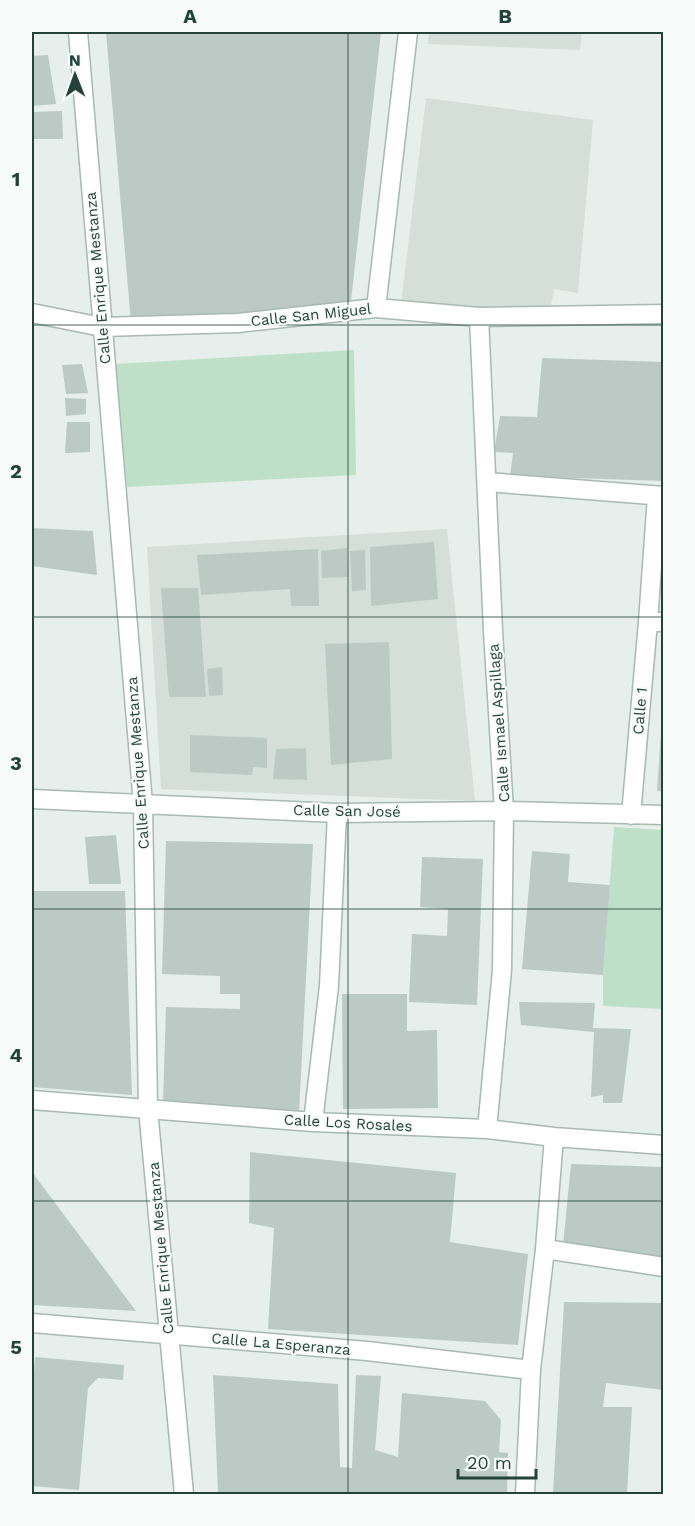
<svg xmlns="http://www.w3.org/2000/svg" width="695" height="1526" viewBox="0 0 695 1526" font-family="'Work Sans',sans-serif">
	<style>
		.built { fill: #d4dfda }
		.green { fill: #bfe0c8 }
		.building { fill: #bbcac4 }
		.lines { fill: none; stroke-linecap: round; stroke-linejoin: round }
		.minor-casing { stroke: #a8b8b2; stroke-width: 21 }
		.minor { stroke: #fff; stroke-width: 18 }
		.grid { fill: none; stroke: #24423a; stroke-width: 1.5; stroke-opacity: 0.55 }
		.labels { text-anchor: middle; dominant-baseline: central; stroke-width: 4.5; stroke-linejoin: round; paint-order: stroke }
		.street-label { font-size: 15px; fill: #24423a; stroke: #f7fbf9 }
		.neatline { fill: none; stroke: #24423a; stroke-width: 2 }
		.grid-label { font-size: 20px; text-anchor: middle; font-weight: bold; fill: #24423a }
	</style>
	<rect width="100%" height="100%" fill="#e6efeb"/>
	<path class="built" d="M429,32H582L580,50L428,44Z
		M426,98L593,120L578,293L554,289L550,311L401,304Z
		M447,529L475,801L161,789L147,547Z"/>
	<path class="green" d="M354,350L356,475L127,487L115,364Z
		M614,827L663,830V1009L603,1006V975Z"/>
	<path class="building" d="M106,32H381L350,310L131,323Z
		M48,55L56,104L32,106V56Z
		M62,111L63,139H32V112Z
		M542,358L664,362V481L510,476L513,453L494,452L500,416L537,417Z
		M82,364L88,393L66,394L62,365Z
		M65,398L86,399V414L66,416Z
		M67,422H90V452L65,453Z
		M32,528L93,531L97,575L32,566Z
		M434,542L438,599L371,606L370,547Z
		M347,548L348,577L322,578L321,551Z
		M318,549L319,606H291L290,589L201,595L197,555Z
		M365,550L366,590L352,591L350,551Z
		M161,588H198L206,697H169Z
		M389,642L392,759L331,765L325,644Z
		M222,667L223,695L209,696L207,669Z
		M662,718H664V791H657Z
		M190,735L267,738V768L253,767L252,775L190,772Z
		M306,748L307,780L273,779L276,749Z
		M116,835L121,884H89L85,837Z
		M166,841L313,844L299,1113L163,1103L166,1007L240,1009V994H220V976L162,974Z
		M532,851L570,854L568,882L610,885L603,975L522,969Z
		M422,857L483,859L477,1005L409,1002L412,934L447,936L448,909L420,907Z
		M32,891H125L132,1095L32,1087Z
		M342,994H407V1031L437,1030L438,1108L343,1109Z
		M519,1002L595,1003L593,1028L631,1029L622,1103H603V1095L591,1097L594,1032L521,1025Z
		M250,1152L456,1173L450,1242L528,1254L518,1345L268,1329L274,1228L249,1223Z
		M571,1164L664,1167V1263L563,1245Z
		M32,1172L136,1311L32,1305Z
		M564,1302L664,1303V1390L606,1383L603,1407H632L627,1494H553Z
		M35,1357L124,1365L123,1380L98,1378L88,1388L79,1490L32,1486V1402Z
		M213,1375L338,1384L340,1467L352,1468L356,1375L381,1376L375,1450L398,1457L402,1393L485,1401L501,1420L499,1452L508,1453L507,1494L218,1492Z"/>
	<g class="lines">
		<g class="minor-casing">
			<path id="minor" d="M78,32L143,804L148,1109L184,1494
				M376,308L408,32
				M32,313L102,327L238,323L376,308L479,317L664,314
				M479,317L493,631L504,811L502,970L487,1129
				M487,482L664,496
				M648,622L657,496
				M32,799L337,813L504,811L664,815
				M631,815L648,622H664
				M32,1100L313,1122L487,1129L554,1137L664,1145
				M313,1122L329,986L337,813
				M554,1137L545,1249L664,1267
				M32,1323L367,1351L531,1370
				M525,1494L531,1370L545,1249"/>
		</g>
		<use href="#minor" class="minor"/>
	</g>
	<path class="grid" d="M348,32V1494M32,325H664M32,617H664M32,909H664M32,1201H664"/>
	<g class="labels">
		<g class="street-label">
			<text transform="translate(98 278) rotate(-95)">Calle Enrique Mestanza</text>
			<text transform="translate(311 315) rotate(-6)">Calle San Miguel</text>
			<text transform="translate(640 711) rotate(-85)">Calle 1</text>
			<text transform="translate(499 723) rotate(-94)">Calle Ismael Aspillaga</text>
			<text transform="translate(138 763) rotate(-94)">Calle Enrique Mestanza</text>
			<text transform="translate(347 811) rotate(1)">Calle San José</text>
			<text transform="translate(348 1123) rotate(3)">Calle Los Rosales</text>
			<text transform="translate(161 1248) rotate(-95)">Calle Enrique Mestanza</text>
			<text transform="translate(281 1344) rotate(5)">Calle La Esperanza</text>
		</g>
	</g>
	<rect width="695" height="1526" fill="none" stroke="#f7fbf9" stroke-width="66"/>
	<g transform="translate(75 75) rotate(359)" stroke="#f7fbf9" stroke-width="4.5" paint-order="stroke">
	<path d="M0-4.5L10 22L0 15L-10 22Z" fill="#24423a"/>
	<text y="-9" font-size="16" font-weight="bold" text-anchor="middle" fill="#24423a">N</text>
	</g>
	<path d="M458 1469v9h78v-9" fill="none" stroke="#24423a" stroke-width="3"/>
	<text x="467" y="1469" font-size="18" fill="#24423a" stroke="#f7fbf9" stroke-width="4.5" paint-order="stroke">20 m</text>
	<rect x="33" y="33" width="629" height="1460" class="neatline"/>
	<g class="grid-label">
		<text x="190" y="23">A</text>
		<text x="505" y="23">B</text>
		<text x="16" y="186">1</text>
		<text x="16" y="478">2</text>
		<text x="16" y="770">3</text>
		<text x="16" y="1062">4</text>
		<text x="16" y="1354">5</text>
	</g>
</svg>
